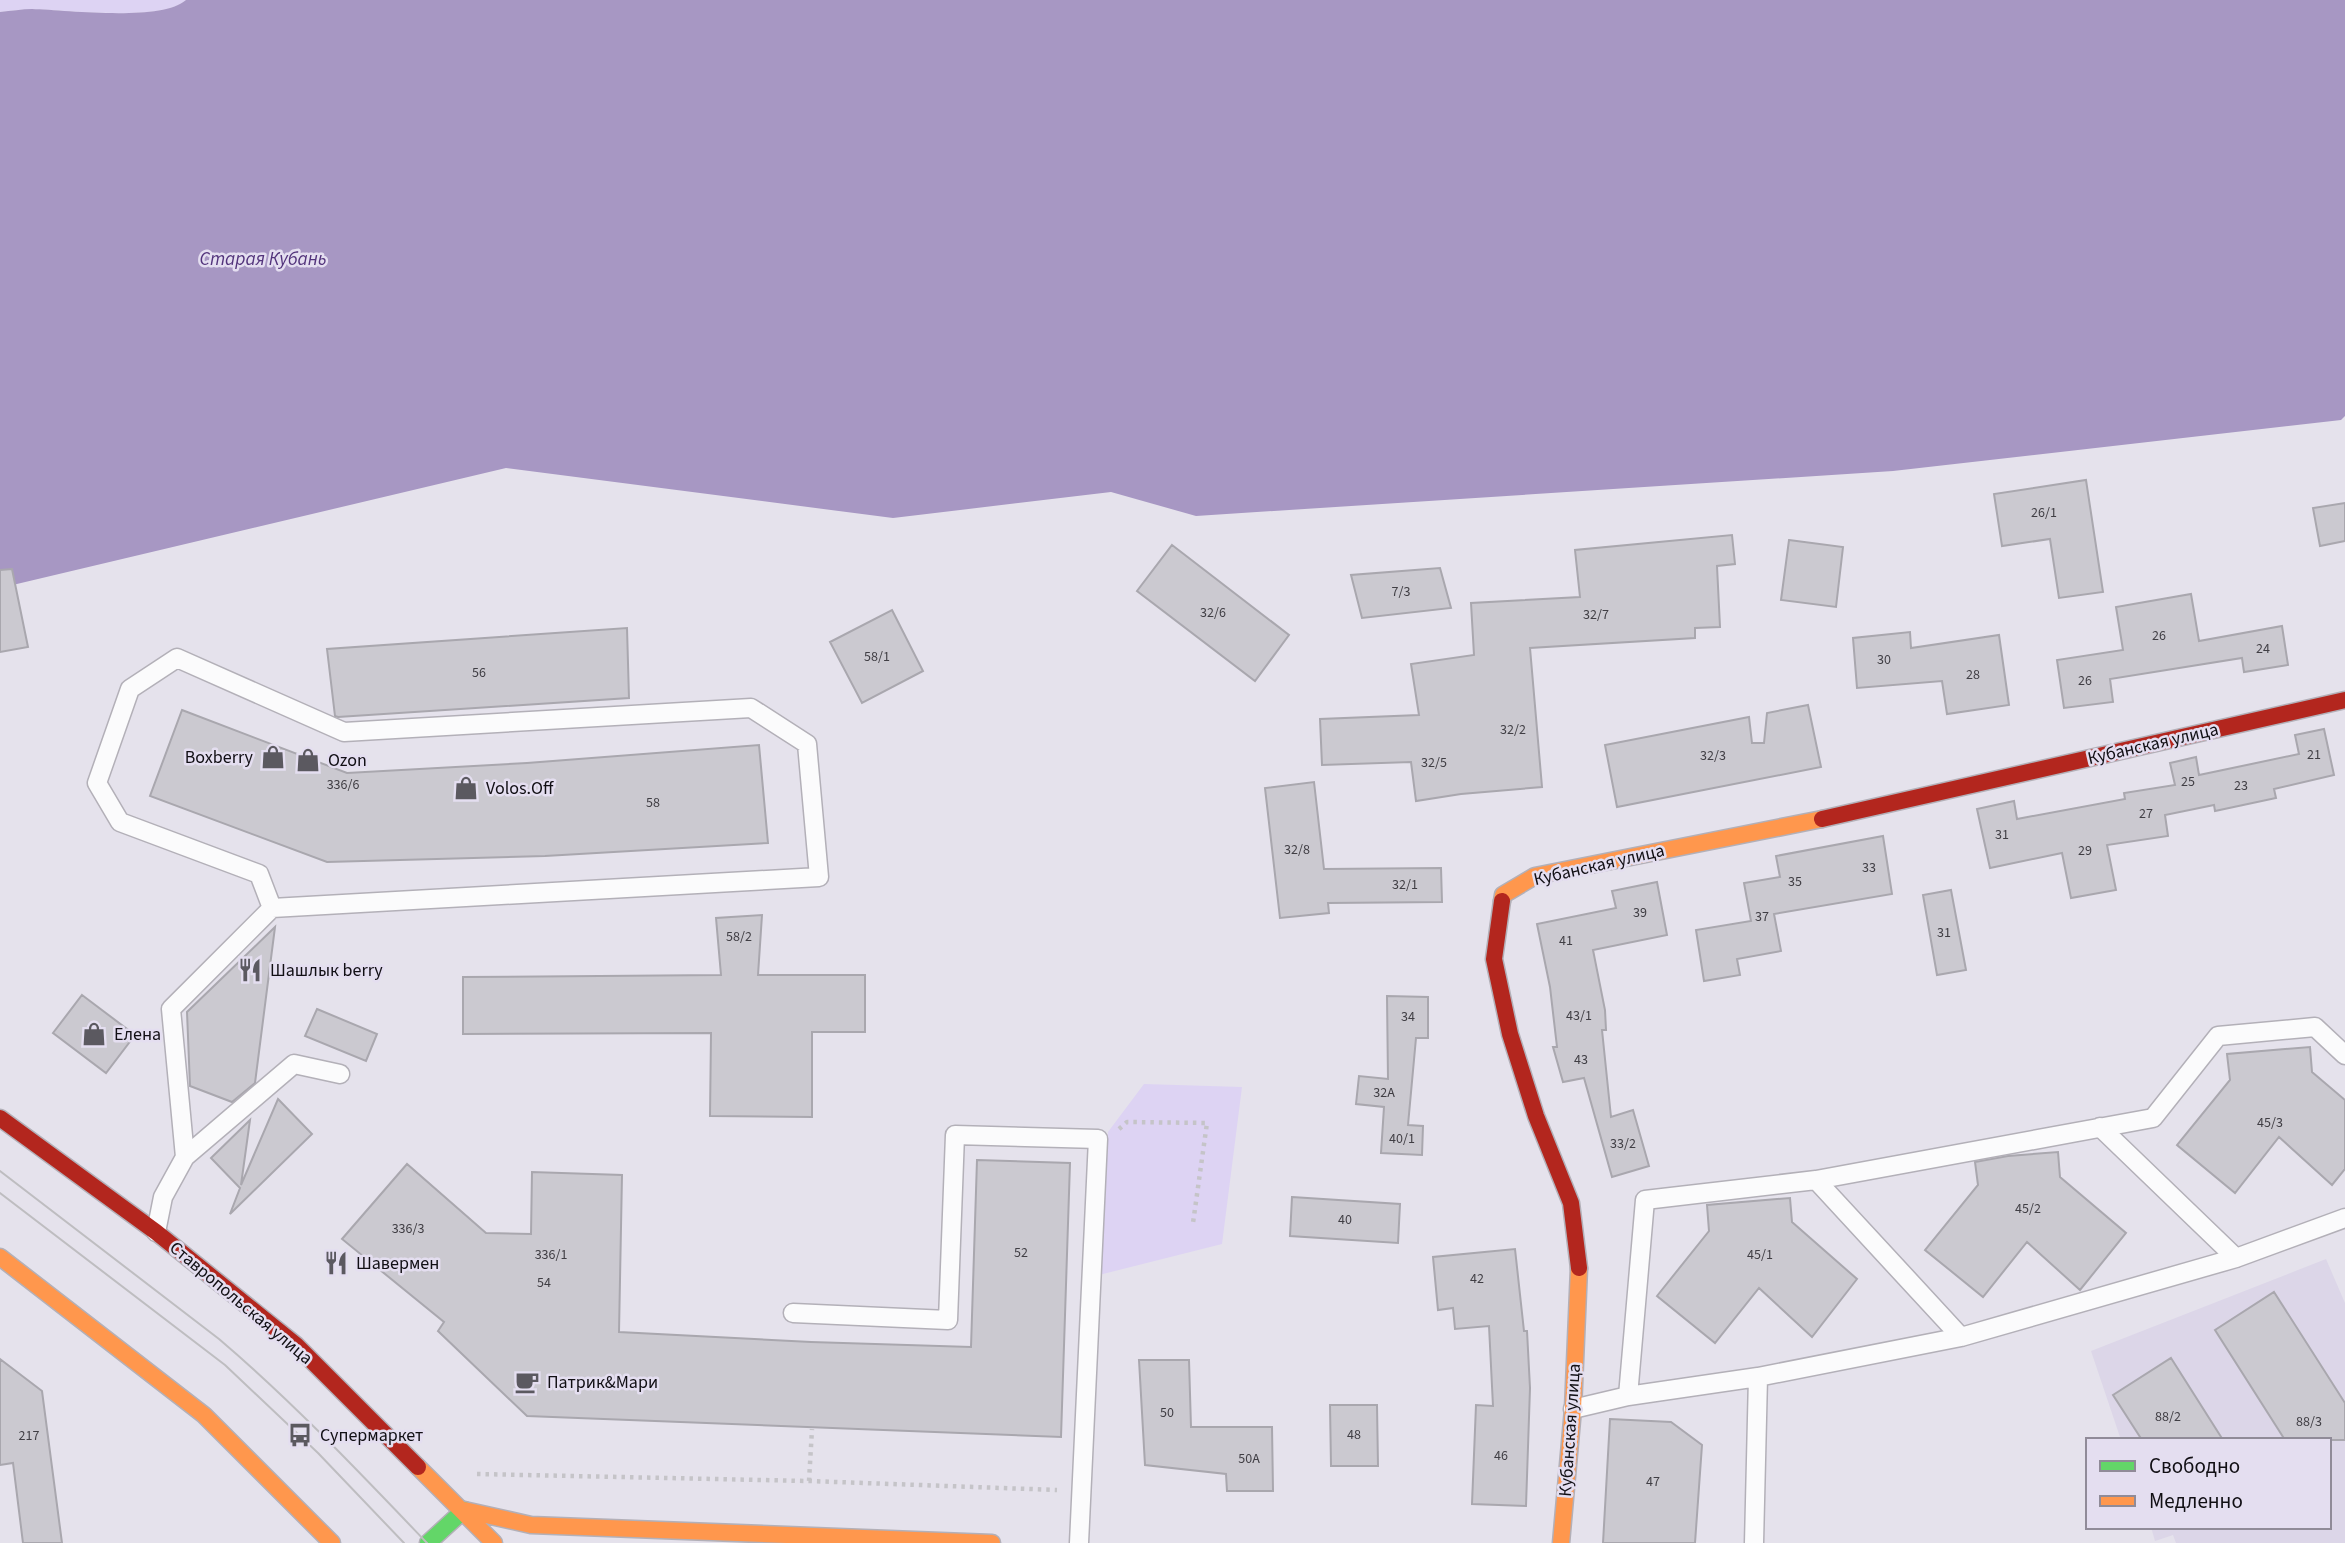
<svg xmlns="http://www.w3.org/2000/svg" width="2345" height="1543" viewBox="0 0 2345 1543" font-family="'Source Sans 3',sans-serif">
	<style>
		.built { fill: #dcd6e8 }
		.green { fill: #ddd3f3 }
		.water { fill: #a797c3 }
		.building { fill: #cbc9d0; stroke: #a9a7ae; stroke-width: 2 }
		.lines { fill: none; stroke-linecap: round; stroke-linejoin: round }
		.lane-casing { stroke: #b3b0b8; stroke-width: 21 }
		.fast-casing { stroke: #b3b0b8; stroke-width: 19 }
		.slow-casing { stroke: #b3b0b8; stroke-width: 19 }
		.jam-casing { stroke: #b3b0b8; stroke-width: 19 }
		.path { stroke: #c5c4c8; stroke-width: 4.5; stroke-dasharray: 3.5 5; stroke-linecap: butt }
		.lane { stroke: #fbfbfc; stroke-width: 18 }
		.fast { stroke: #63d668; stroke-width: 16 }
		.slow { stroke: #ff974d; stroke-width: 16 }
		.jam { stroke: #b3261e; stroke-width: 16 }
		.tram { stroke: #bebdc0; stroke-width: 2 }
		.labels { text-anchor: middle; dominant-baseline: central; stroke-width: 5; stroke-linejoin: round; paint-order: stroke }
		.number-label { font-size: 14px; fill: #403e44 }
		.street-label { font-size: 18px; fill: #110f14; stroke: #e4def0 }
		.poi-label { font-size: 18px; fill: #110f14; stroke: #e4def0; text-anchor: start }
		.water-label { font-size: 19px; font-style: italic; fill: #52337b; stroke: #e4def0 }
	</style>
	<rect width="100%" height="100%" fill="#e5e2ec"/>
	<path class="built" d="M2326,1259L2345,1303V1543H2176L2173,1535L2155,1541L2151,1527H2329V1440H2121L2091,1351Z"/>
	<path class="green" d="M0,0H186C162,22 67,10 32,9C22,9 11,11 0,12Z
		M1144,1084L1242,1087L1222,1244L1099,1275L1108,1132Z"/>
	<path class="water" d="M186,0H2345V416L2341,420L1893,471L1196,516L1111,492L893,518L506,468L0,588V12C11,11 22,9 32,9C67,10 161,22 186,0Z"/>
	<path class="building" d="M2086,480L2103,592L2059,598L2050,539L2002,546L1994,494Z
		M2345,503V541L2320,546L2313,508Z
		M1732,535L1735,564L1717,566L1720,627L1695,628V638L1530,648L1542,787L1461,794L1416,801L1411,762L1322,765L1320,719L1419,715L1411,664L1474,655L1471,603L1580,597L1575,550Z
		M1789,540L1843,547L1836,607L1781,600Z
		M1172,545L1289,635L1255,681L1137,591Z
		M1440,568L1451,608L1362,618L1351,575Z
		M12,569L28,647L0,652V570Z
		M2191,594L2199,641L2282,626L2288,665L2244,672L2242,658L2110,679L2113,702L2064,708L2057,660L2123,650L2116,607Z
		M892,610L923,671L862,703L830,642Z
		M627,628L629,698L338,717L335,716L327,649Z
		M1910,632L1911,648L1999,635L2009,705L1947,714L1942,681L1857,688L1853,638Z
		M1808,705L1821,767L1617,807L1605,745L1749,717L1752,743H1764L1767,713Z
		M182,710L347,773L527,763L759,745L768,843L545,856L327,862L150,796Z
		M2324,729L2334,775L2274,789L2276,798L2215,811L2214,805L2165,815L2168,836L2107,845L2116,890L2071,898L2062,853L1990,868L1977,809L2014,801L2017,819L2125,799L2124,793L2175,785L2170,763L2196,757L2199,775L2299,754L2295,735Z
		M1314,782L1324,869L1441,868L1442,902L1328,903L1329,913L1280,918L1265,788Z
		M1883,836L1892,894L1774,914L1781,951L1737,959L1740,975L1704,981L1696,930L1751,921L1744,883L1780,877L1776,856Z
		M1657,882L1667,935L1593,950L1605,1010L1606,1030H1602L1611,1117L1633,1110L1649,1166L1612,1177L1584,1078L1563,1082L1553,1047H1557L1550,987L1537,924L1616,908L1612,891Z
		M1951,890L1966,970L1937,975L1923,895Z
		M762,915L758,975H865V1032H812V1117L710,1116L711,1033L463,1034V977L721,975L716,918Z
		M275,927L255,1083L232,1102L190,1086L187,1012Z
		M82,995L135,1035L106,1073L53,1033Z
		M1387,996L1428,997V1038H1416L1408,1125L1423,1126L1422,1155L1381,1153L1384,1107L1356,1104L1359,1076L1388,1079Z
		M317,1009L377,1034L366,1061L305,1036Z
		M2310,1047L2312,1072L2345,1100V1169L2332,1185L2279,1137L2235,1193L2177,1145L2230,1080L2227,1054Z
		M278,1099L312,1134L230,1214L240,1188L211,1158L250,1120L241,1185Z
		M2058,1152L2060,1177L2126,1233L2080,1290L2027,1242L1983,1297L1925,1250L1978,1185L1975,1162L2008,1156Z
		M977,1160L1070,1163L1061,1437L527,1416L438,1331L444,1322L342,1239L407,1164L486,1233L531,1234L532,1172L622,1175L619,1332L811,1342L971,1347Z
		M1292,1197L1400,1204L1398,1243L1290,1236Z
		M1790,1198L1792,1222L1857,1279L1812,1337L1759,1288L1715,1343L1657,1296L1709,1231L1707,1205Z
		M1515,1249L1524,1331H1527L1530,1388L1526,1506L1472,1504L1476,1405L1493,1406L1489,1326L1455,1329L1453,1308L1438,1310L1433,1257Z
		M2274,1292L2345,1403V1440H2285L2215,1330Z
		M2171,1358L2223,1440H2142L2113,1395Z
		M0,1359L42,1391L62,1543H23L13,1463L0,1465Z
		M1139,1360H1189L1191,1427H1272L1273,1491H1227L1226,1474L1145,1465Z
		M1330,1405H1377L1378,1466H1331Z
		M1610,1419L1671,1422L1702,1445L1695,1543H1603Z"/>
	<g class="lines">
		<g class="lane-casing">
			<path id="lane" d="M2100,1127L2236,1258
				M185,1157L171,1009L272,908L819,877L807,744L751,708L344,732L177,658L130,689L97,783L120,822L259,874L272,908
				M1816,1180L1961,1337
				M156,1232L163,1197L185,1157L294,1064L340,1074
				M793,1313L948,1320L955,1135L1098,1139L1079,1543
				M1628,1396L1645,1200L1816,1180L2153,1118L2218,1036L2315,1027L2345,1055
				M1573,1409L1628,1396L1758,1377L1961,1337L2236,1258L2345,1218
				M1754,1543L1758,1377"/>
		</g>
		<g class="fast-casing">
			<path id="fast" d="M428,1543L464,1510"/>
		</g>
		<g class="slow-casing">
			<path id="slow" d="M1502,901L1503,895L1535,876L1822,819
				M0,1257L204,1415L332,1543
				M418,1467L494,1543
				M464,1510L531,1525L992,1543
				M1561,1543L1573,1409L1579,1268"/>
		</g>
		<g class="jam-casing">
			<path id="jam" d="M1822,819L2345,700
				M1502,901L1494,959L1510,1034L1536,1116L1571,1203L1579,1268
				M0,1118L156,1232L296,1345L418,1467"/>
		</g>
		<path class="path" d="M1119,1129L1127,1122L1207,1123L1193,1223
			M477,1474L809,1481L1057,1490
			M809,1481L812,1429"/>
		<use href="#lane" class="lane"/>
		<use href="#fast" class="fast"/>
		<use href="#slow" class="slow"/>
		<use href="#jam" class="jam"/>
		<path class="tram" d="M0,1171L219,1339C293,1402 360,1473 427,1543
			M0,1193L225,1365L318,1453L404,1543"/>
	</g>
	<defs>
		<g id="shop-bare" transform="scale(1.89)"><path d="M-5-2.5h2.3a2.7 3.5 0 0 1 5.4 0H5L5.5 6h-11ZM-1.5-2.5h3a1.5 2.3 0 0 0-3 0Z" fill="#5b5960" stroke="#e4def0" stroke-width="2.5" paint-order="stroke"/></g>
		<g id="restaurant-bare" transform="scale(1.89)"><path d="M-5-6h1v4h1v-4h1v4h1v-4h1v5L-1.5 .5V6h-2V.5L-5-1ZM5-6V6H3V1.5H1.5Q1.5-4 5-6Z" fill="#5b5960" stroke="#e4def0" stroke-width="2.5" paint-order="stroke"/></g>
		<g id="cafe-bare" transform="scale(1.89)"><path d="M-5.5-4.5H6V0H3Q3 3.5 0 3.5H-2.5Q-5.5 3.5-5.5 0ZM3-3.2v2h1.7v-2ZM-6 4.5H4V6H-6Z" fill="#5b5960" stroke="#e4def0" stroke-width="2.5" paint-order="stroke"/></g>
		<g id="bus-bare" transform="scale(1.89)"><path d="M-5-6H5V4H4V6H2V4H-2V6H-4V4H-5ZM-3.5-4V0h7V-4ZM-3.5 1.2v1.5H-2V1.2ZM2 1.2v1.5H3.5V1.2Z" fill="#5b5960" stroke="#e4def0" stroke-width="2.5" paint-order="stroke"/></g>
	</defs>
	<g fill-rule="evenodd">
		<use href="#shop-bare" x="273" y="757"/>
		<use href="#shop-bare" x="308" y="760"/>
		<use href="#shop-bare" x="466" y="788"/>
		<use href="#restaurant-bare" x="250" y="970"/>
		<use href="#shop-bare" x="94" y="1034"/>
		<use href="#restaurant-bare" x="336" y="1263"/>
		<use href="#cafe-bare" x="527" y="1382"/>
		<use href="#bus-bare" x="300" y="1435"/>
	</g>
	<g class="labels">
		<g class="number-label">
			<text x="2044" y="513">26/1</text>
			<text x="1401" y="592">7/3</text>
			<text x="1213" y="613">32/6</text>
			<text x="1596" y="615">32/7</text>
			<text x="2159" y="636">26</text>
			<text x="2263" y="649">24</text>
			<text x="877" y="657">58/1</text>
			<text x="1884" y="660">30</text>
			<text x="479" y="673">56</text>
			<text x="1973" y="675">28</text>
			<text x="2085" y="681">26</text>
			<text x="1513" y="730">32/2</text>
			<text x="2314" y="755">21</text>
			<text x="1713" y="756">32/3</text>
			<text x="1434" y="763">32/5</text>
			<text x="2188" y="782">25</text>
			<text x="343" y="785">336/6</text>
			<text x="2241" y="786">23</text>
			<text x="653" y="803">58</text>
			<text x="2146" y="814">27</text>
			<text x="2002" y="835">31</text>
			<text x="1297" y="850">32/8</text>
			<text x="2085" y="851">29</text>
			<text x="1869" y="868">33</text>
			<text x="1795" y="882">35</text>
			<text x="1405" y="885">32/1</text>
			<text x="1640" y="913">39</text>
			<text x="1762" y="917">37</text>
			<text x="1944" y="933">31</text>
			<text x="739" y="937">58/2</text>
			<text x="1566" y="941">41</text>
			<text x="1579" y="1016">43/1</text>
			<text x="1408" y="1017">34</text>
			<text x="1581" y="1060">43</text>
			<text x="1384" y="1093">32А</text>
			<text x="2270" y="1123">45/3</text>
			<text x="1402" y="1139">40/1</text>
			<text x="1623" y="1144">33/2</text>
			<text x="2028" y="1209">45/2</text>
			<text x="1345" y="1220">40</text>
			<text x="408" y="1229">336/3</text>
			<text x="1021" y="1253">52</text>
			<text x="551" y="1255">336/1</text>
			<text x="1760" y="1255">45/1</text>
			<text x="1477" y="1279">42</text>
			<text x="544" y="1283">54</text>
			<text x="1167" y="1413">50</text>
			<text x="2168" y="1417">88/2</text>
			<text x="2309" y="1422">88/3</text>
			<text x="1354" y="1435">48</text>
			<text x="29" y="1436">217</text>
			<text x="1501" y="1456">46</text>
			<text x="1249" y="1459">50А</text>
			<text x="1653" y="1482">47</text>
		</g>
		<g class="street-label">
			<text transform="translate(2153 744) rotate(-13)">Кубанская улица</text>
			<text transform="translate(1599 865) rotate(-13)">Кубанская улица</text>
			<text transform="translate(241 1303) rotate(40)">Ставропольская улица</text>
			<text transform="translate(1570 1430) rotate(-86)">Кубанская улица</text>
		</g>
		<g class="poi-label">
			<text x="253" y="757" text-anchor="end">Boxberry</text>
			<text x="328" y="760">Ozon</text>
			<text x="486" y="788">Volos.Off</text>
			<text x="270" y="970">Шашлык berry</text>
			<text x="114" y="1034">Елена</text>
			<text x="356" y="1263">Шавермен</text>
			<text x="547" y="1382">Патрик&amp;Мари</text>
			<text x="320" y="1435">Супермаркет</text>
		</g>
		<g class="water-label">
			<text x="263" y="259">Старая Кубань</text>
		</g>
	</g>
	<rect x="2086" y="1438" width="245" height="91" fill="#e4def0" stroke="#908b98" stroke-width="2"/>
	<rect x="2100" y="1461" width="35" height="10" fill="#63d668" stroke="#908b98" stroke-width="2"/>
	<text x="2149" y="1473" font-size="21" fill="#110f14">Свободно</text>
	<rect x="2100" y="1496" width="35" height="10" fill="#ff974d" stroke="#908b98" stroke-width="2"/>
	<text x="2149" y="1508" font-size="21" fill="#110f14">Медленно</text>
</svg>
